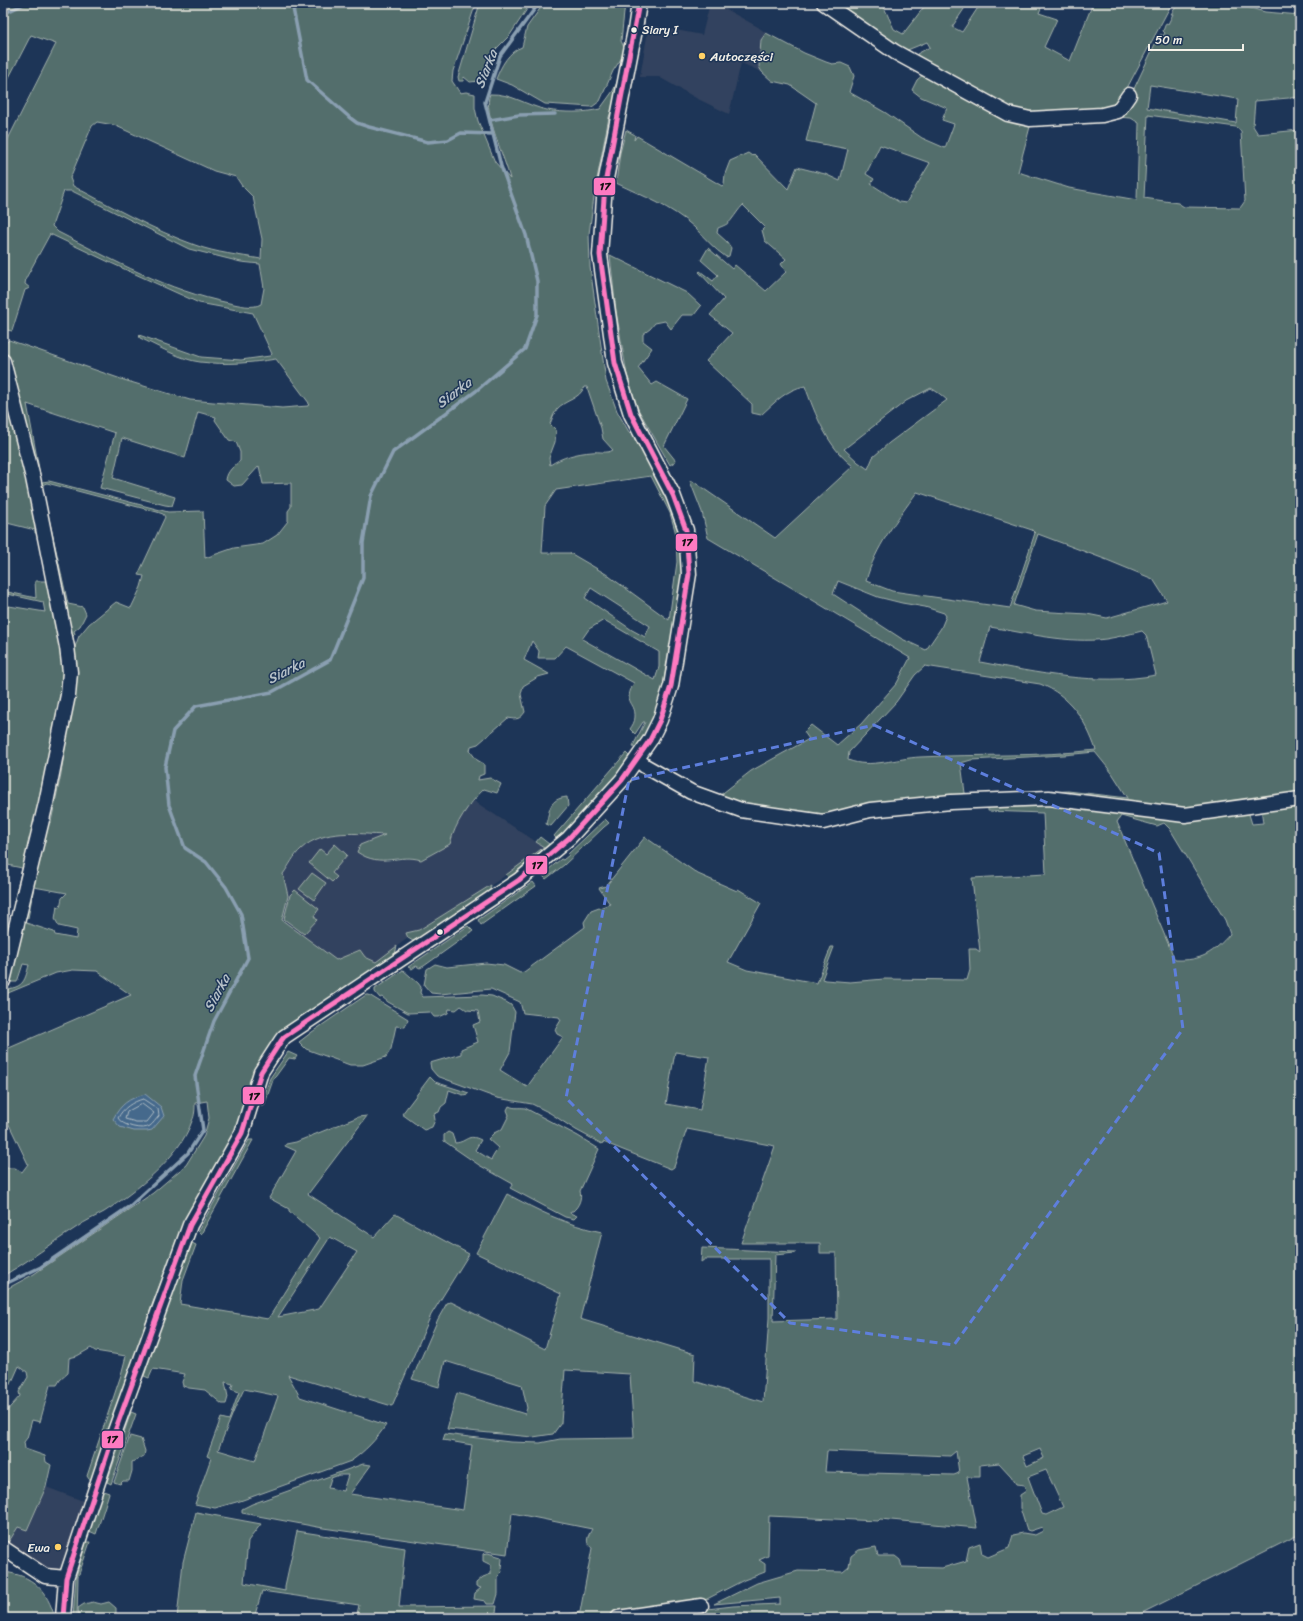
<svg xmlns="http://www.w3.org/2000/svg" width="1303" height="1621" viewBox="0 0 1303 1621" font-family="Sriracha,sans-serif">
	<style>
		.built { fill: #33425e }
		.green { fill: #526e6c; stroke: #a3b0aa; fill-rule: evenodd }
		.water { fill: #44698c; stroke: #8a9fb1 }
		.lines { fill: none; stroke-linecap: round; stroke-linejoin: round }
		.shore { stroke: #aebbc3; stroke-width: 1 }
		.stream { stroke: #8a9fb1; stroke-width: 3.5 }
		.street-casing { stroke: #f4f1e8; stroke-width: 17 }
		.street { stroke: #1d3557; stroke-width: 14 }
		.bus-1-casing { stroke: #1d3557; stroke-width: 8 }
		.bus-1 { stroke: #fe7ac1; stroke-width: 5 }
		.marked { fill: none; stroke: #5e7fdd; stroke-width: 3; stroke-dasharray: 8 5; stroke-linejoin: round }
		.bus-dot { fill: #f4f1e8; stroke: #1d3557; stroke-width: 1.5 }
		.poi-dot { fill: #ffd166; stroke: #1d3557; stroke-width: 1.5 }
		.labels { text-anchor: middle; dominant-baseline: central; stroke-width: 3; stroke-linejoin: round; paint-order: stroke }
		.bus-label { font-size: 12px; fill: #f4f1e8; stroke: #1d3557; text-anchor: start }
		.poi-label { font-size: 13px; fill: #f4f1e8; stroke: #1d3557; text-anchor: start }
		.water-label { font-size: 14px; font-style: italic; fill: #b6c1c8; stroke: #1d3557 }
		.line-badge { stroke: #1d3557; stroke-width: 1.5 }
		.pale-badge-label { font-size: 11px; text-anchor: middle; font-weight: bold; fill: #111 }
	</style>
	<rect width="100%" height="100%" fill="#1d3557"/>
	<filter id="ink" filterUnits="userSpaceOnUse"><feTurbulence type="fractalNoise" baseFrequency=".025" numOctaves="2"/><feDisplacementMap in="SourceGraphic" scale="8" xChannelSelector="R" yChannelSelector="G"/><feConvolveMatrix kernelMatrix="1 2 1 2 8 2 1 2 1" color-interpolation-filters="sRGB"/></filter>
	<g filter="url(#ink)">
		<path class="built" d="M710,3H718L727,10L758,27L766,33L761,40L759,67L762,72L741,63L729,114L696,98L659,77H640L649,25L702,35Z
			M474,801L544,847L499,880L419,930L406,933L408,938L376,962L365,957L336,960L282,920L288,896L283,874L301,849L320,837L346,833L386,836L360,845L386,861L414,858L421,860L450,844L453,833L464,812Z
			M46,1487L83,1501L63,1562L60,1578L5,1547L18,1527L27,1529Z"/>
		<path class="green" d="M3,3H337L344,5L345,3H476L453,71L452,81L460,93L466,92L475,94V108L478,121L495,162L510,179C506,160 482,111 490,94C511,93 527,106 547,110C564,113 584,113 600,109L613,91L622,71L617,95L609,117L595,189L589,234L590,267L606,381L617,411L629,432L656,470L674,508L685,557L661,698L647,734L639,748L633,746L645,722H643L635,734L630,729C632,726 635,722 635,717C636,701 622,704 634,683L566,646L555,658H538L539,651L532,641L524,660L549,674L538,677L523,686L521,694L525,712C520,719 517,720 508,718L478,744L471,746L470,751L477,760L484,764V774L479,776L478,780L490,778L501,784L497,793L484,789C468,805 455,823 450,844L421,860C399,853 382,869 357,852L360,845L385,835C357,834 324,828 301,849C294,855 289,866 283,874L288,896L282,920L336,960L360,950L365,957L376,962L397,946L394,958L282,1036L234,1138L208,1183L188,1213L153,1302L94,1478L89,1479L87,1476L121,1375L126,1356L95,1351L91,1348L77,1356L69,1358L68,1373L60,1380L57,1385H50L40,1422L32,1420L27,1438L24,1442L25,1449L45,1456L46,1462L51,1465L46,1487L27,1530L18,1527L6,1546L3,1544V1415L20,1396L19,1392L28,1377L27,1372L19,1366L11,1384L3,1383V1291L34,1274L153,1193L186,1165L204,1136L209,1118L207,1101L195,1103C195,1109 195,1115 192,1121C180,1157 135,1192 104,1212C95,1217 85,1221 77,1227C52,1243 29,1261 3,1276V1168H15L22,1172L28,1164L3,1112V1046L9,1048L131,995L97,971L73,970L56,973L8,993L3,1009V1001L7,989C24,987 25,980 29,965L23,964L17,982H11L9,979L23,922L54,932L55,935L76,939L77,930L59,926L55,919L57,906L60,907L62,898L67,893L34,887L28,918L24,917L45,822H51L61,774L72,700L75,662V647L79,636L89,624L116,602L131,608L141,587L144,576L138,575L165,517L163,514L157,512L47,483L44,484L42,487L68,604L83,607L86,614L80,626L74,631L75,634L70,639L40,484L42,482L49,481L168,512L203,511L205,558L234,548L263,544L277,535L288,521V511L291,507V483L263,484L259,466L242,485L234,486L226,480C227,471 234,466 240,461V452L236,442L229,440L215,420L216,417L198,412L185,458L122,438L113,478L175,497L172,506L165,505L100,488L115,433L27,404L40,474L34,470L3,346L9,340L124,380L190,400L282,408L308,406L309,403L276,359C251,363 226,365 200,362C182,360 157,346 140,338L139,335L201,357L241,360L270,356L272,354L253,313L199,303L111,263L50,234L26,278L25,284L30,288L25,290L12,331L3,329V149L56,44L31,35L3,89ZM97,122L114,125L214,171L236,177L242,186L253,197L262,239L261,259C239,255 216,253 195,245C153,230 113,207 73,186L70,178L92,126ZM64,191H72L189,249L241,262L260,264L264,288L261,304C253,309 239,305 229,303C168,291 113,260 58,232L52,226ZM584,387H587L601,428L603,439L613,450C607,454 599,451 592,452C577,453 562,457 550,465L549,458L555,442L556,430L550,424C552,419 554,413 557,409C565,400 580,399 584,387ZM651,476L670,513L676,534L677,562L669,620L606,574L570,553H542L545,506L556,490ZM591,588L650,626L645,637L632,630L585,598ZM604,620L659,652V667L655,680L582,639L589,629Z
			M480,3H531L510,35L496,49L479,81L470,82L464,77L463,81H459L458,77Z
			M544,3H625L621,41L625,49L623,56L613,71L600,101L592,107L545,104L512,85L496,79C501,66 509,51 522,47L527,27Z
			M831,3H882L894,29L903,34L927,3H968L952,27L962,32L981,3H1043L1039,13L1057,19L1044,47L1070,61L1093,3H1172L1117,107L1050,116L1012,111L919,58L917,54L930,47L927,42L905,51Z
			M1179,3H1232L1265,12L1300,15V97L1255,101L1253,126L1258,134L1300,130V795L1185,812L1050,796L825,815L738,804L719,796L751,771L809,739L804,732L811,725L837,745L861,724L897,683L910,658L708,538L702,512L690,481L691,480L775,538L853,466C828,448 815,414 805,386C787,389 774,403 761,415L752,413V404L706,361L732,333L710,315L724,299L699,272L700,271L713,281L718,275L701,260L708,248L732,269L735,265L766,291L786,272L781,264L786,259L765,241L762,230L765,227L743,205C738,210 736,214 732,219C729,224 723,226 718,228L717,233L727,242L731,248L729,256L726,257C714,249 704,237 694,227C672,207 643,196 616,183L620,153L626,130L635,135L634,140L637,136L722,186L724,184L725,174L730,161L748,153L752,156L754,154L788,189L797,167L825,174L840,181L848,149L806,141L816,103L790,85L772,81L762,72L759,67L761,40L766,33L804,53L826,62L832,64L841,63L850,67L854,76L849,92L886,113L922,138L945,148L954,124L942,120L947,108L921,97L912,90L917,80L925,73L1031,123L1018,172L1069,188L1137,200L1139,123L1131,118L1115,117L1125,108L1156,42L1161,34L1163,36L1165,33L1163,31L1166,23L1168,24L1173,14H1171ZM1150,85L1238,99L1236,123L1147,108ZM1148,115L1236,127L1241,131L1245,201L1240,208L1184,207L1178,203L1144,198ZM880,145L930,163L906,203L899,202L871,184L874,179L866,174ZM931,388L940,394L947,400L889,443L873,457L868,469L858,462L844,449L906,401ZM917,492L1032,530L1035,533L1010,608L892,591L866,581C875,547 897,520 917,492ZM1038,534L1107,560L1153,579L1167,601L1107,618L1087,614L1035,611L1014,605ZM838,581L878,597L902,603L925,607L944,613L946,616L941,628L926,650L902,639L833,594ZM990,627C1026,633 1069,644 1106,639C1118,637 1130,634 1142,631L1146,635L1156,675C1097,686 1038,673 980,662ZM925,666L1040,684C1070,695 1086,721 1096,750C1037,757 979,754 920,757C897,758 870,769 848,760L849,752L896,702L915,675ZM1095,752L1112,773L1128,798L1068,791L969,796L965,793L961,763L971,760L1064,755Z
			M610,255L687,293L701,306L694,315H682L671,329L665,321L655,323L650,329L643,334V341L652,348L638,368L652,385L657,382L687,399L664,446L676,461L670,465L638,409L627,375L616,311Z
			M3,381L41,532L35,533V530L3,522Z
			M35,581H47L64,653L63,698L18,903L14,902L22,868L3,864V605L45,612L43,602L3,593V591L36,598Z
			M626,753L631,758L589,807L557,839L554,836Z
			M567,797L568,806L551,826L546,824C550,809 549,799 567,797Z
			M1300,802V1145L1298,1148L1300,1150V1534L1132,1618H691L690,1611L733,1606L780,1604V1598L714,1604L757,1583L798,1571L843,1572L849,1567L851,1556L859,1550L876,1547L878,1556H895L900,1560L902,1567L942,1568L966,1561L969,1547L980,1543L982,1554L988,1557L1009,1548L1013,1535L1023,1533L1035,1535L1043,1531L1042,1527L1030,1531L1027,1530L1020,1508V1495L1026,1491L1024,1485L1016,1484L1011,1476L999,1463L980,1465V1477H967L977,1528L880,1519L878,1521L769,1516L768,1556L759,1560L765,1564V1572L744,1580L705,1600L689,1604L597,1618H550L580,1612L592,1548C584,1542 588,1536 592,1529L512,1513L507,1554L323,1528L242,1513V1509L252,1504L363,1464L371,1465L350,1494L463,1510L472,1445L443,1440L445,1434L510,1442L540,1443L560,1439L634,1438L630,1374L565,1370L561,1423L553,1434L533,1437L447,1429L457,1393L525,1414L527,1408L522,1385L445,1361L439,1387L412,1379L438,1319L447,1303L451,1302L545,1349L561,1294L476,1253L507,1194C539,1211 566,1225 602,1232L580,1319L695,1354L694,1381L763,1402L769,1318V1259H705L701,1262L702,1248L795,1252V1253L775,1255L773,1321L837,1319L836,1253H820V1243H741L775,1146L687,1129L674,1167L671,1169L603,1142L602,1144L576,1130L550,1113L532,1104L497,1098L437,1076L431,1069L430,1063L461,1054V1049L478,1042L473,1025L480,1022L478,1011L467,1010L461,1006L456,1010L449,1009L448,1013L439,1017H434L430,1012L408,1013L388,1002L382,997L380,998L375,992V989L403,970L418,983L421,987L420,993L423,997L482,995L492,996L506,1002L511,1005L515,1012L510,1052L500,1070L527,1087L563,1037L557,1034L555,1030L561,1020L559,1017L523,1013L520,1002L491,989L440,994L431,993L424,985L427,969L435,964L447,967L486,963L504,965L520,973L524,972L585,927L584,922L591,911L610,904L599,888L606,886L645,837L698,874L737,891L738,889L761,903L728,962L747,970L817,983L831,947H834L822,979L825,980L850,982L884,979L967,980L970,970L969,949H976L980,952L972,878L1046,874L1043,813L988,811V804L1041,803L1248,811L1252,824L1263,823L1261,808ZM1121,816L1157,826L1164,823L1170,829L1225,920L1230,934C1213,953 1202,961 1175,960L1117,822ZM675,1052L709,1057L700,1110L666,1104ZM1040,1449L1044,1458L1027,1466L1023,1456ZM827,1451L950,1456L956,1451L959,1473L954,1475L825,1472ZM1046,1470L1063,1507L1046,1515L1042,1514L1028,1477ZM339,1475H348L343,1491L328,1488L331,1478Z
			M605,819L609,823L604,827L564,865L546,879L542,875L561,859L563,860L569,855L568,854Z
			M540,837L549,844L550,848L510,879L506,875L544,847L536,842Z
			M335,844L347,855L332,873L337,877L332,882L309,863L320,849L326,854Z
			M312,873L326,883L314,900L299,889Z
			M533,882L536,886L481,925L478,920Z
			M491,885L490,890L417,939L413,941L408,938L406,933L419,930Z
			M295,890L319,909L314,916L317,920L304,934L284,919L290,895Z
			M468,926L473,931L424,966L420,968L416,966L412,969L408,967Z
			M366,995H369L408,1019L405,1027L396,1026L391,1049L386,1057L363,1065H350L306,1049L299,1042L312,1032Z
			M288,1052L297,1056L295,1059L289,1058L273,1080L264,1106L261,1105L270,1078Z
			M430,1077L435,1082L469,1093L468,1094L463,1095L449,1090L446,1103L441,1107L439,1112L434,1114L435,1120L432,1127L424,1130L402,1114Z
			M509,1106C515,1109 519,1107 525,1108L578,1136L599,1149L580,1191C582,1198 579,1206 573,1211H571L570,1213L577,1216L574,1219L565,1217L510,1188L513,1184L479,1165L444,1141V1135L448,1132L452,1134L455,1143C468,1142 467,1133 481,1140L475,1150L491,1160L498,1148L488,1139L494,1133L502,1129L509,1115L507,1110Z
			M367,1116L308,1194L374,1237L395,1214L469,1254L431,1315L392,1406L288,1375L300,1397L386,1425C376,1440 365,1451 351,1461L240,1501L215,1508L195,1504L211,1458L207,1456L221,1418L229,1420L239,1392L231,1389L233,1384L225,1382L228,1397L226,1404H222L205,1390L189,1388L183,1386L182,1382L185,1374L153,1369L149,1378L144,1376L169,1302L192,1243L196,1245L183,1280L180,1304L268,1319L320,1238L289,1211V1209L269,1198L296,1151L285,1146L286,1144L296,1142L358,1117ZM330,1237L357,1252L319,1309L278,1317ZM244,1389L278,1396L255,1461L218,1450L235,1408Z
			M249,1140H253L201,1234L198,1231Z
			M131,1412L136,1414L111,1484L107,1482Z
			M130,1436L141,1439L145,1451L144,1456L132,1462V1471L129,1481H123L120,1484L114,1482Z
			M103,1491L109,1493L96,1534L89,1531Z
			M196,1512L261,1524L248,1541L244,1583L285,1591V1586L297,1531L405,1548L399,1607L497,1606L495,1618H356L359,1605L262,1591L254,1618H177L183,1562Z
			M86,1542H90L78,1577L77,1618H73L76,1577Z
			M488,1553L501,1557L502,1559L501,1568L502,1572L498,1576V1594L495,1604H487L485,1601L474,1599L475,1593L481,1588L476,1586V1583L483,1577L491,1574V1565L483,1561V1554Z
			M3,1572C33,1575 47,1590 55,1618H3Z
			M93,1602L101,1604L109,1602L116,1608V1614L112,1618H79L78,1608L84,1604Z"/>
		<path class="water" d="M145,1094L161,1107L164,1116L152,1130L147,1131H134L120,1127L113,1119C121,1104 128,1099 145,1094Z"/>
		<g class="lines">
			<path class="shore" d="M143,1099L158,1109L159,1116C156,1119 153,1124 150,1126C143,1131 122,1126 118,1118C123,1108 132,1102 143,1099Z
				M142,1104L154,1113L147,1122H136L125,1119L127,1112Z"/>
			<path class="stream" d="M292,3L307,80L348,116
				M3,14L26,3
				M349,117L357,123L369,127L428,142L448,140L461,133L493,134
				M490,120L519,115L555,114
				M3,1285L41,1267L130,1206L188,1153L203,1130L195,1076L214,1021L248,958L241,914L226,887L206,862L185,848L169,805L165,767L173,731L196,706L272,692L330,660L363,578V543L371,496L393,452L476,391L525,349L537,315V281L526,235L501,166L485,102L500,56L539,3"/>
			<g class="street-casing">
				<path id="street" d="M824,3L895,52L1008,114L1030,119L1102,115L1118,111L1129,95
					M3,361L33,478L67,647L70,672L68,695L46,803L3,981
					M637,759L645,766L691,792L741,810L823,822L870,810L951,802L1049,798L1185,815L1300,799
					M3,1548L45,1576L66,1578
					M63,1618L66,1578L115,1431L190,1225L242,1133L261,1072L281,1041L284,1037L519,880L569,838L622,780L650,740L660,720L671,686L689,574L686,530L673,495L631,414L615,363L600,255L605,184L635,30L639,3
					M618,1618L701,1606"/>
			</g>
			<use href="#street" class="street"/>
			<g class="bus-1-casing">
				<path id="bus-1" d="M63,1618L66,1578L115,1431L190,1225L242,1133L261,1072L281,1041L284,1037L519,880L569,838L622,780L650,740L660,720L671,686L689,574L686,530L673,495L631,414L615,363L600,255L605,184L639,3"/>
			</g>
			<use href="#bus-1" class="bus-1"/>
		</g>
	</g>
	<path class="marked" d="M874,725L1159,853L1183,1029L954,1345L790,1323L566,1098L629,780Z"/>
	<g class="bus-dot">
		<circle cx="634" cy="30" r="3.5"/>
		<circle cx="440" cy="932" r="3.5"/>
	</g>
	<g class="poi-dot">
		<circle cx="702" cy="56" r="4"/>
		<circle cx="58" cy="1547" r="4"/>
	</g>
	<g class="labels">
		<g class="bus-label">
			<text x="642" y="30">Siary I</text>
		</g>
		<g class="poi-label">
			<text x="710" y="56">Autoczęści</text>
			<text x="50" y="1547" text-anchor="end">Ewa</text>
		</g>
		<g class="water-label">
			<text transform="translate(486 69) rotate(-68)">Siarka</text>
			<text transform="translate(454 393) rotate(-37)">Siarka</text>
			<text transform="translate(286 671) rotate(-27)">Siarka</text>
			<text transform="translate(217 993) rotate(-62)">Siarka</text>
		</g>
	</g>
	<g class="line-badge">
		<rect x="593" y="177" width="23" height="19" rx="4" fill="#fe7ac1"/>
		<rect x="675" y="533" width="23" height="19" rx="4" fill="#fe7ac1"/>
		<rect x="525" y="855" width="23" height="20" rx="4" fill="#fe7ac1"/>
		<rect x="242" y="1086" width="23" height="19" rx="4" fill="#fe7ac1"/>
		<rect x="101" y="1430" width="23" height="19" rx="4" fill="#fe7ac1"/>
	</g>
	<g class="pale-badge-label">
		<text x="605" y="190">17</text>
		<text x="687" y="546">17</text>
		<text x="537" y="869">17</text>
		<text x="254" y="1100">17</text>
		<text x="112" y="1443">17</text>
	</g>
	<rect width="1303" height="1621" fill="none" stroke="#1d3557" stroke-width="16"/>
	<rect x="8" y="8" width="1287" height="1605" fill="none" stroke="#f4f1e8" stroke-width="1.5" filter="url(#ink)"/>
	<path d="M1149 44v6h94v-6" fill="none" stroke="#f4f1e8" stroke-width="2"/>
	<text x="1155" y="44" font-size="12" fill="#f4f1e8" stroke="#1d3557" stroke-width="3" paint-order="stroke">50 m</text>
</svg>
